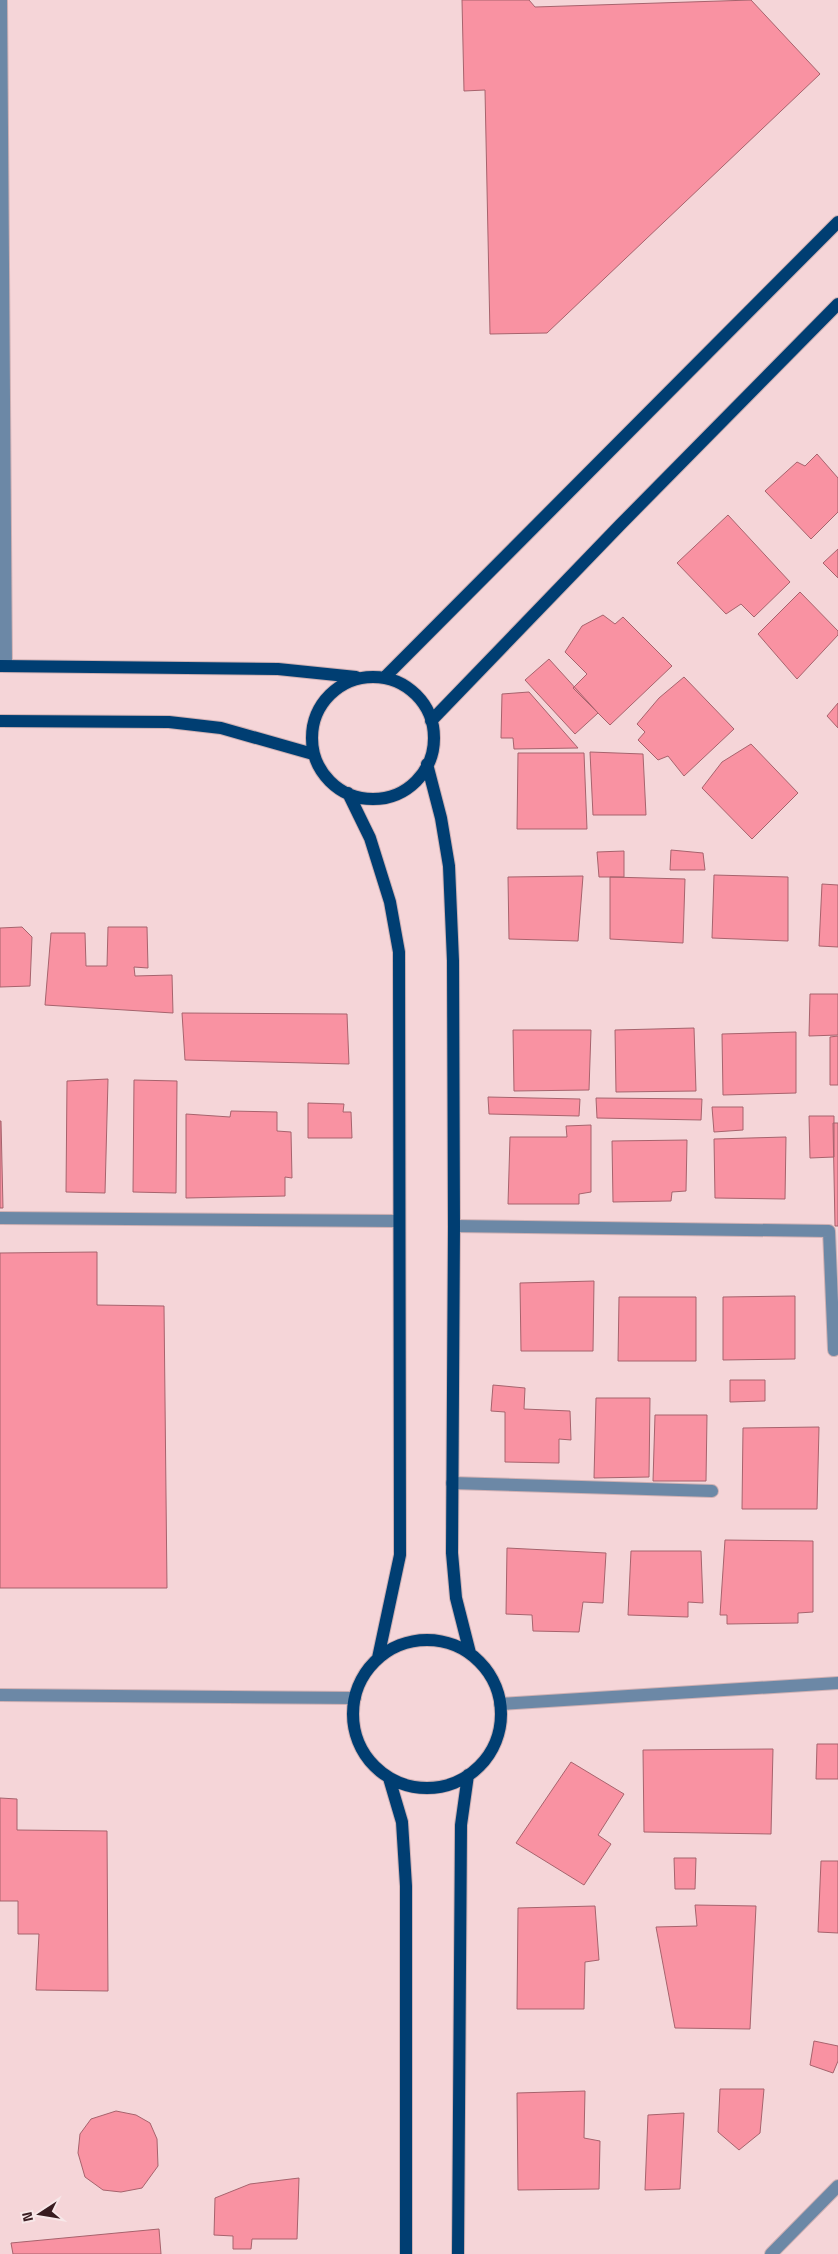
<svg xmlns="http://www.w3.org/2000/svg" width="838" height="2254" viewBox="0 0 838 2254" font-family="'Titillium Web',sans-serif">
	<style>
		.building { fill: #f992a2; stroke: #a7636d }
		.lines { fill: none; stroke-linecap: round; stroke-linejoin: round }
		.minor-casing { stroke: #cfb0b3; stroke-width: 14 }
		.major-casing { stroke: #cfb0b3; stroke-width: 14 }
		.minor { stroke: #6c88a6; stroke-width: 12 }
		.major { stroke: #003e72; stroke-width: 12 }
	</style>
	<rect width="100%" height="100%" fill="#f5d5d8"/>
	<path class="building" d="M462,0H529L535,7L751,0L820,74L547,333L490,334L485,90L464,91Z
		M817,454L838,478V512L811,539L765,491L797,462L805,466Z
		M728,515L790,582L754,617L741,604L726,614L677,563Z
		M838,549V578L823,563Z
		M800,592L838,631V635L797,679L758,634Z
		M603,615L615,624L623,617L672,666L610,725L573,688L587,674L565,652L582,626Z
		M549,659L598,713L575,734L525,680Z
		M684,677L734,729L684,776L668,756L658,760L638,740L645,732L637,724L659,698Z
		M529,692L578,748L514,749L513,738H501L502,694Z
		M838,703V728L827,716Z
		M751,744L798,793L752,839L702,788L722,762Z
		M590,752L643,754L646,815H593Z
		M518,753H584L587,829H517Z
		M671,850L703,853L705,870H670Z
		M624,851V877H599L597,852Z
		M714,875L788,877V941L712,938Z
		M583,876L578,941L509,939L508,877Z
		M610,877L685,879L683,943L610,939Z
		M822,884L838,885V947L819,946Z
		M22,927L32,937L30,986L0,987V928Z
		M108,927H147L148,968L134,967L135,976L172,975L173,1013L45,1005L51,933H85L86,966H107Z
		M810,994H838V1035L809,1036Z
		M182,1013L347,1014L349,1064L185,1060Z
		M694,1028L696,1091L616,1092L615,1030Z
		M513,1030H591L589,1090L514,1091Z
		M796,1032V1093L723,1095L722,1034Z
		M838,1036V1085H830V1037Z
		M108,1079L105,1193L66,1192L67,1081Z
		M134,1080L177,1081L176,1193L133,1192Z
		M488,1097L580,1099L579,1116L489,1114Z
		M596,1098L702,1099L701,1120L597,1118Z
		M308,1103L344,1104L343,1112H351L352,1138H308Z
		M712,1107H743V1130L714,1132Z
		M231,1111L277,1112V1131L291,1132L292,1178L285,1177V1196L186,1198V1114L230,1117Z
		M809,1116H834V1157L810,1158Z
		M0,1121H1L3,1208H0Z
		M833,1123H838V1226H835Z
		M591,1125V1192L579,1194V1204H508L510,1137H567L566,1126Z
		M786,1137L785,1199L715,1198L714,1139Z
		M687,1140L686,1191L672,1192L671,1201L613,1202L612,1141Z
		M97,1252V1305L164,1306L167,1588H0V1253Z
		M594,1281L593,1351H521L520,1283Z
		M795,1296V1359L723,1360V1297Z
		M619,1297H696V1361H618Z
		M730,1380H765V1401L730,1402Z
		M493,1385L525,1388L524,1409L570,1411L571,1440L559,1439V1463L505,1462V1412L491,1411Z
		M596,1398H650L649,1477L594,1478Z
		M655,1415H707L706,1481H653Z
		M819,1427L817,1509H742L743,1428Z
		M725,1540L813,1541V1612L798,1613V1623L727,1624V1615H720Z
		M507,1548L606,1553L603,1603L583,1602L579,1632L533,1631L532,1615L506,1614Z
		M631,1551H701L703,1603L688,1602V1617L628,1615Z
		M817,1744H838V1779H816Z
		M773,1749L771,1834L644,1832L643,1750Z
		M571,1762L624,1794L598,1835L611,1844L584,1885L516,1843Z
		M0,1798L17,1799V1830L107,1831L108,1991L36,1990L39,1934H18V1901H0Z
		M674,1858H696L695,1889H675Z
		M821,1861H838V1933L818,1932Z
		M695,1905L756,1906L750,2029L675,2028L656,1927L697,1926Z
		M595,1906L599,1960L585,1962L584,2009H517L518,1908Z
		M814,2041L838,2046V2061L833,2073L810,2065Z
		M720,2089H764L760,2133L739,2150L718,2132Z
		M585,2091L584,2138L600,2141L599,2189L518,2190L517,2093Z
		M116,2111L136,2115L150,2123L157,2139L158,2166L142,2188L121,2192L103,2190L85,2177L78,2153L80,2134L91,2119Z
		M684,2113L680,2189L645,2190L648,2115Z
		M299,2178L297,2239H252L251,2249H233V2236L214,2235L215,2198L250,2184Z
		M159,2229L161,2254H13L11,2243Z"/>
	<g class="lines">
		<g class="minor-casing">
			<path id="minor" d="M1,0L6,666
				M0,1218L399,1221
				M454,1226L829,1231L834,1350
				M452,1483L712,1491
				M0,1695L355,1698
				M500,1704L838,1683
				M771,2254L838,2186"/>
		</g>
		<g class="major-casing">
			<path id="major" d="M0,666L278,669L356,677
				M312 738a61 61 0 1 1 122 0a61 61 0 1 1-122 0Z
				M384,678L838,222
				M0,721L169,722L221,728L313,754
				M431,721L620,525L838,304
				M427,764L441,818L449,866L453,961L454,1226L452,1553L456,1598L470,1653
				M348,793L370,838L390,902L399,952L400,1555L378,1658
				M353 1714a74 74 0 1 1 148 0a74 74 0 1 1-148 0Z
				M389,1778L402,1822L406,1886V2254
				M458,2254L461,1825L468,1775"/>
		</g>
		<use href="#minor" class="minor"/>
		<use href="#major" class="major"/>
	</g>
	<g transform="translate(40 2214) rotate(258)" stroke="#f7e7e8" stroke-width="4" paint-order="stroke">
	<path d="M0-4L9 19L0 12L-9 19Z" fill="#381c20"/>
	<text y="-8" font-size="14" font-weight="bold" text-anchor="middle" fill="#381c20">N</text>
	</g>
</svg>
